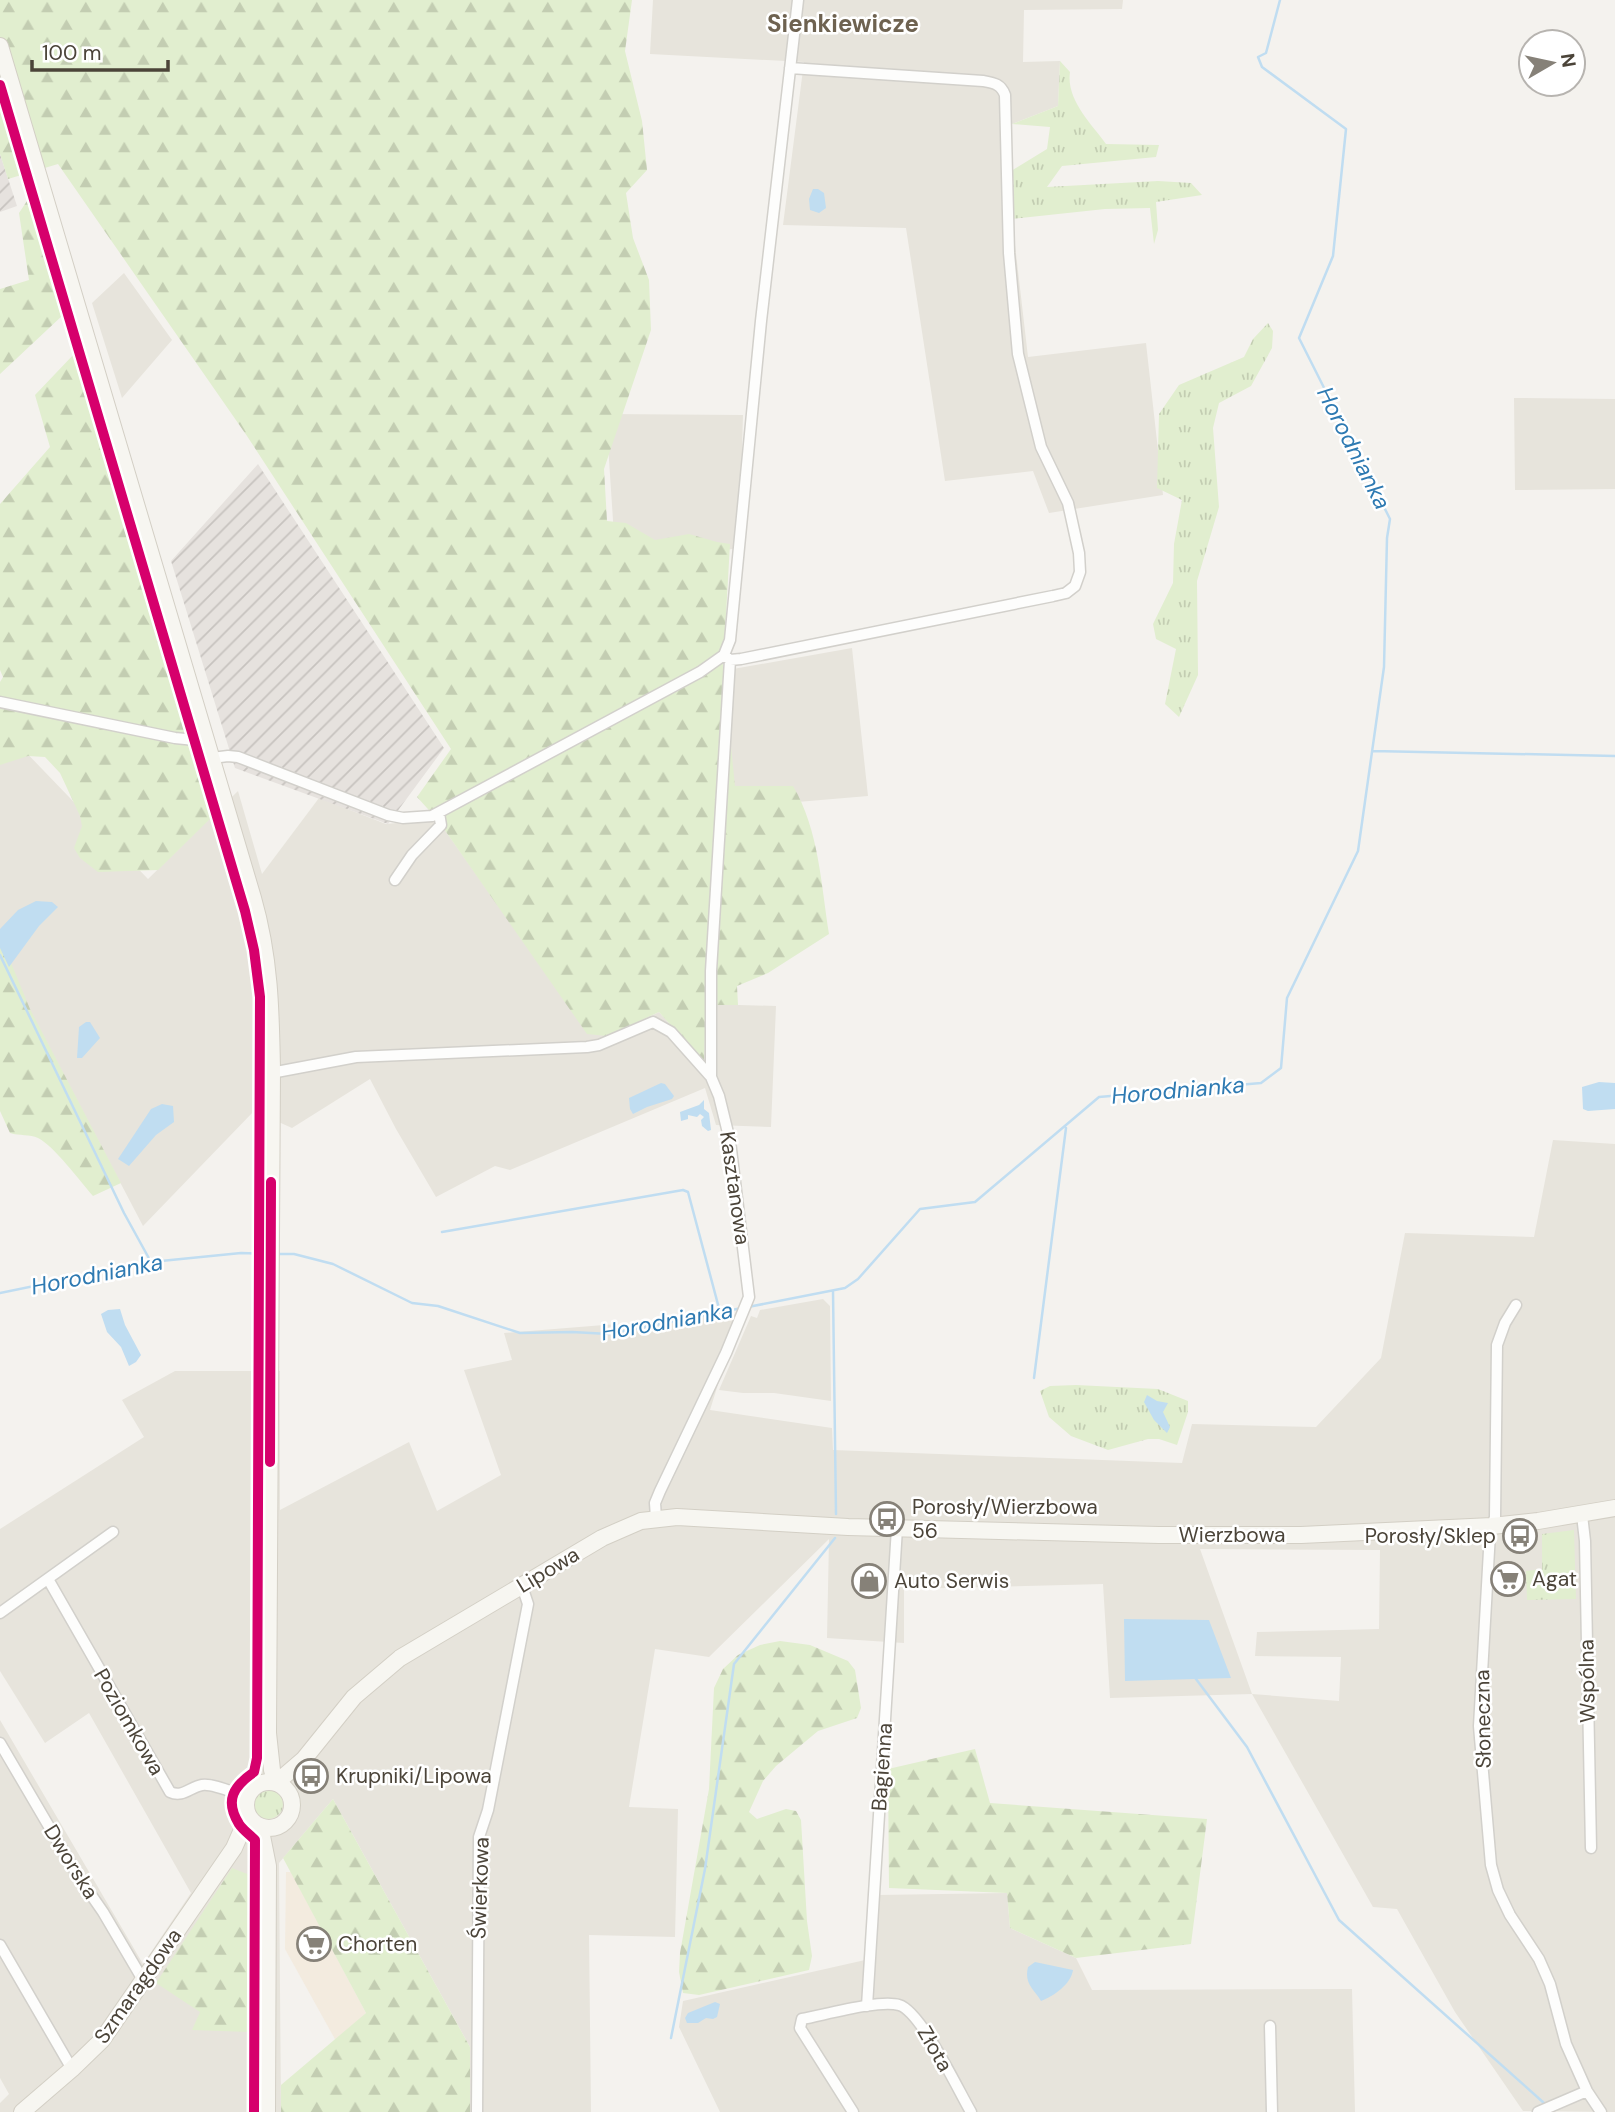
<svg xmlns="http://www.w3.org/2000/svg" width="1615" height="2112" viewBox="0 0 1615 2112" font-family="'DM Sans',sans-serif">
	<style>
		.residential { fill: #e7e4dc; fill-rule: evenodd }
		.commercial { fill: #f3ebdf }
		.industrial { fill: url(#industrial-furrows) }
		.grass { fill: url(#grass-tufts) }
		.forest { fill: url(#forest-firs) }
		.pitch { fill: #e1eecf }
		.water { fill: #c0ddf1 }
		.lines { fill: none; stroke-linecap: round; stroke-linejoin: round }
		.stream { stroke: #c0ddf1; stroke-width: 2.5 }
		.street-casing { stroke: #d2d0cb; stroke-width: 13 }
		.secondary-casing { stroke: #d3cfc5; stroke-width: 18 }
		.street { stroke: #fdfdfc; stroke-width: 10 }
		.secondary { stroke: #f7f6f1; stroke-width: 16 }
		.cycleway-casing { stroke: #fff; stroke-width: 15 }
		.cycleway { stroke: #d6006c; stroke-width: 10 }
		.labels { text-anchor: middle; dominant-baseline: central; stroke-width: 5; stroke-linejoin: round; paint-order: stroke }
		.street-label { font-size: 21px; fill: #4b4439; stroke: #fff }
		.poi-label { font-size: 21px; fill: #4b4439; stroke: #fff; text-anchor: start }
		.water-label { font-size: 23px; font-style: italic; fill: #2e7ab2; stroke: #fff }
		.quarter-label { font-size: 24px; font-weight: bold; fill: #6e6250; stroke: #fff }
	</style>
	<defs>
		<pattern id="industrial-furrows" width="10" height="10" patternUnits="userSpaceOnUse" patternTransform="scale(1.75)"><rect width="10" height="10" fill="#e6e2de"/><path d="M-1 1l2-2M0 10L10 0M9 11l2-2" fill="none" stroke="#c7c3bf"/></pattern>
		<pattern id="grass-tufts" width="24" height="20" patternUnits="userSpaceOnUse" patternTransform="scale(1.75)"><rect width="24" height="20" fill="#e1eecf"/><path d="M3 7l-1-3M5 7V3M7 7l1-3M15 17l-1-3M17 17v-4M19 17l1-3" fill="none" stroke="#c3cdb2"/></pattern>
		<pattern id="forest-firs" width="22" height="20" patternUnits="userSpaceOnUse" patternTransform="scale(1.75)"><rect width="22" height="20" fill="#e1eecf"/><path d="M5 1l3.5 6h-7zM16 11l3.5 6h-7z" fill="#c3cdb2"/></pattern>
	</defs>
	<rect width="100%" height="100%" fill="#f4f2ee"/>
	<path class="residential" d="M653,0H1123L1122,9L1024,10L1023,62L1060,61L1058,106L1012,124V219L1028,357L1146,343L1163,495L1049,513L1033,471L945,481L906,228L783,225L804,62L650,54Z
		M124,273L172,340L122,398L92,303Z
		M1514,398L1615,399V489L1515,490Z
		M606,414L743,415L739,548L616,566Z
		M852,648L868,796L726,808L716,672Z
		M17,743L148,879L238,791L262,874L319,798L386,824L437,819L514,928L608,1036L659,1012L704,1062L706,1004L776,1006L771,1127L716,1125L705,1088L510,1170L495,1166L436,1197L396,1129L370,1079L292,1128L254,1111L143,1226L0,953V761Z
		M1553,1140L1615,1144V2112L1523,2111L1455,2012L1397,1909L1373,1907L1252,1694L1110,1698L1103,1584L904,1589V1643L827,1638L829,1539L709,1657L655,1649L629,1807L678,1809L675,1937L589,1935L591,2112H470V2047L333,1799L279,1863L281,2112H0V2103L9,2094L0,2078V1720L143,1964L191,1893L89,1713L45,1743L0,1671V1529L144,1437L122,1400L175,1371H280V1510L409,1442L437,1511L501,1475L464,1370L512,1360L504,1333L740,1314L710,1410L832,1428L833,1450L1182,1463L1192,1424L1316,1427L1381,1358L1405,1233L1534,1237ZM1200,1549L1380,1550L1379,1629L1257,1632L1255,1656L1341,1657L1339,1701L1252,1694Z
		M823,1299L830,1306L831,1401L774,1393H743L719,1390L751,1316L757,1318L760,1310Z
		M1007,1893L1010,1928L1076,1958L1092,1990L1352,1989L1355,2112H720L679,2027L683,2001L874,1958L878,1895Z"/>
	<path class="commercial" d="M286,1872H291L366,2013L336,2041L285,1949Z"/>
	<path class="industrial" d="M0,154L17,206L0,212Z
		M258,464L444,748L388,824L235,768L171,561Z"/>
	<path class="grass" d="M1060,61L1070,72C1066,100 1091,123 1106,144L1159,145L1156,157L1062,166L1047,187L1158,181L1191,183L1202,195L1156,202L1158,230L1154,244L1150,208L1105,209L1012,219L1011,171L1047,149L1050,127L1012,124L1058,106Z
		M1268,323L1273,331L1272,348L1251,386L1219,403L1213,428L1219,507L1197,581L1198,675L1179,717L1165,704L1176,649L1156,639L1153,624L1173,583L1174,544L1182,500L1157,488L1159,414L1179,385L1244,357L1253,339Z
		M1076,1385L1158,1389L1188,1401V1412L1177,1445L1159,1439H1148L1108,1450L1071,1436L1049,1417L1040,1391L1050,1386Z
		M1574,1530L1576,1599L1527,1600L1526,1571L1542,1569V1534Z
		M253 1804a15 15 0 1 1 30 0a15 15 0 1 1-30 0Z"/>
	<path class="forest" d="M0,0H632L625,51L642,121L647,170L626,193L633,238L649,280L651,330L604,469L607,521L626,523L655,540L689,534L717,542L730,544L723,668L735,786H793C819,830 821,884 829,934L768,973L737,986L738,1005H706L704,1063L659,1012L607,1036L587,1034L437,819L417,797L451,749L247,436L58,164L8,179L0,154Z
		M29,198L63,315L0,374V289L29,280L19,213Z
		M75,353L212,817L158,870L98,872L80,858L74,848L82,826L80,816L60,773L45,757L28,756L0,765V682L3,677L0,670V504L50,447L35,395Z
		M0,936L30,1009L121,1183L93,1196C80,1181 54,1146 38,1138C30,1134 19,1136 10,1133L0,1111Z
		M780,1641L810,1645L848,1661L855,1670L861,1708L857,1718L818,1731L776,1766L763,1781L749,1812L757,1819L786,1809L796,1811L801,1820L807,1921L812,1956L809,1970L699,1995L683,1993L679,1972L680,1953L709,1789L714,1688L723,1669L738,1655L760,1645Z
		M975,1749L990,1803L1207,1819L1191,1944L1076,1958L1010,1928L1007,1893L889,1888L888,1769Z
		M333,1799L470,2047V2112H281V2085L366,2013L283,1858Z
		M232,1868L250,1875V2032L192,2030L200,2012L156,1983Z"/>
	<path class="pitch" d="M1569,1539L1570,1556L1548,1557L1547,1541Z"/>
	<path class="water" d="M813,189H818L824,193L826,208L819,213L810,210L809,199Z
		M36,901L52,902L58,907L39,926L9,967L0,948V929L18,910Z
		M86,1022H90L100,1038L82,1058H77L79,1027Z
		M1599,1082L1615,1083V1109L1588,1111L1583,1109L1582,1087Z
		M661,1083L665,1084L674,1096L672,1099L647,1107L633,1114L630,1109L629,1098Z
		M704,1100V1109L709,1113L711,1130L708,1131L702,1126L701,1120L704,1117L700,1114L697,1117L688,1115V1119L681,1121L680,1112L699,1105Z
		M162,1104L173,1106L174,1122L156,1135L129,1166L118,1159L151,1109Z
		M120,1309L125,1325L141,1355L136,1362L129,1366L121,1347L107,1332L101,1314L108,1310Z
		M1147,1395L1157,1401L1168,1403L1163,1412L1170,1427L1167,1433L1154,1420L1144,1402Z
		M1124,1619L1209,1620L1231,1678L1125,1681Z
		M1035,1962L1073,1970C1071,1984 1054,1996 1041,2001C1033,1988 1024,1984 1028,1967Z
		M715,2002L720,2004L717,2017L713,2019L706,2018L698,2023H687L685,2018L688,2013Z"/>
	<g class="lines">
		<path class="stream" d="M1373,751L1615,756
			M0,955L124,1213L151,1262
			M442,1232L683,1190L688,1192L720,1312
			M276,1254H294L333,1264L412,1303L438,1306L520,1333L572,1332L609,1334L742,1308
			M833,1291L836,1514
			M0,1293L151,1262L241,1253L266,1254
			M748,1307L845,1288L858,1279L920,1209L975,1202L1099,1097L1261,1083L1281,1068L1287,998L1358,851L1384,667L1387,538L1390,519L1299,338L1333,256L1346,129L1262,67L1258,57L1266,53L1280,0
			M1034,1378L1066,1128
			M1196,1679L1247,1747L1339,1920L1544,2103
			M671,2038L705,1869L734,1664L835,1538"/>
		<g class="street-casing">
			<path id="street" d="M724,655L730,660L741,659L1053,596L1066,593L1075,586L1080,572L1079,553L1068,503L1041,447L1018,354L1009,253L1005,95C1001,84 994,83 983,81L790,68
				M0,702L175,738L195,740L205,737
				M212,758L228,756L238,757L388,815L403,818L432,816L700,672L724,655L730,640L761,321L798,0
				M395,880L412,855L441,825L439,813
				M271,1073L356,1057L587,1047L599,1045L653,1022L671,1032L711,1077L719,1096L730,1141L749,1297L726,1353L660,1491L655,1503L656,1518
				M711,1077V971L730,660
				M1516,1305L1505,1323L1497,1345L1495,1517L1490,1533L1479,1726L1491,1865L1498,1890L1510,1915L1539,1959L1550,1984L1566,2044L1587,2091L1601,2112
				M1582,1515L1585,1541L1591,1848
				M48,1579L170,1792C183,1798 190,1787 202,1785C213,1783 236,1794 247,1797
				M0,1613L113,1532
				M0,1743L78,1876L103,1912L143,1980
				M0,1945L72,2069
				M867,2006L897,1528
				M1270,2026L1272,2112
				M477,2112L479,1837L488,1810L528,1604L522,1586
				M853,2112L800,2028L802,2019C824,2015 880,1999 899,2005C921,2011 958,2090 971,2112
				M1538,2112L1587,2091"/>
		</g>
		<g class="secondary-casing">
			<path id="secondary" d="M0,46L253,898C270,957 271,1010 272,1070L268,1733L272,1770L276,1783
				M246 1805a23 23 0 1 1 46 0a23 23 0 1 1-46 0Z
				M276,1783L304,1759L354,1697L400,1658L602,1538L641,1521L677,1517L848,1527L1159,1535H1301L1492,1526L1538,1521L1615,1508
				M260,1826L268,1866L267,2112
				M22,2112L72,2069L102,2040L234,1848L248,1816"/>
		</g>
		<use href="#street" class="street"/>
		<use href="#secondary" class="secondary"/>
		<g class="cycleway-casing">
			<path id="cycleway" d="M0,85L245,911L254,950L260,997L257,1758L254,1772C234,1786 224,1800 239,1824C243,1830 250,1835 255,1840L254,2112
				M270,1462L271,1182"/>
		</g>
		<use href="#cycleway" class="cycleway"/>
	</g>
	<defs>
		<g id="bus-ring" transform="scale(1.75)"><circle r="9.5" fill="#fff" stroke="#868178" stroke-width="1.5"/><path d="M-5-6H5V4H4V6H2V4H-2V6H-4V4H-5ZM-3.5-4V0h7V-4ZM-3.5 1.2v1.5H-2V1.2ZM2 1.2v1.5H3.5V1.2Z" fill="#868178"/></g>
		<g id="supermarket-ring" transform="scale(1.75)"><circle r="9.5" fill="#fff" stroke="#868178" stroke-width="1.5"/><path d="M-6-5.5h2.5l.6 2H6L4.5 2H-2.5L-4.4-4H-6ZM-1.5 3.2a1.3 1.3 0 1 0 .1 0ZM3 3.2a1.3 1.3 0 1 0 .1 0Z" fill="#868178"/></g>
		<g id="shop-ring" transform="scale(1.75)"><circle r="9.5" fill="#fff" stroke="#868178" stroke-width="1.5"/><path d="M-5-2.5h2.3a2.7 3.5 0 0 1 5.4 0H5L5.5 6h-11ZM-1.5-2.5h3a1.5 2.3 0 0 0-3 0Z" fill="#868178"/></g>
	</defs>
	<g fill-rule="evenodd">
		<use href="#bus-ring" x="887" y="1519"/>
		<use href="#bus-ring" x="1520" y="1536"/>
		<use href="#supermarket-ring" x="1508" y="1579"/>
		<use href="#shop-ring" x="869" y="1581"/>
		<use href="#bus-ring" x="311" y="1776"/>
		<use href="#supermarket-ring" x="314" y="1944"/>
	</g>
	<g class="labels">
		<g class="street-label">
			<text transform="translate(735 1188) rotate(82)">Kasztanowa</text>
			<text x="1232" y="1535">Wierzbowa</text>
			<text transform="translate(548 1570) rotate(-31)">Lipowa</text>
			<text transform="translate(1587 1681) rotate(-91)">Wspólna</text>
			<text transform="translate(1483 1719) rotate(-91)">Słoneczna</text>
			<text transform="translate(129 1722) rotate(60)">Poziomkowa</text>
			<text transform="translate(882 1767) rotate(-86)">Bagienna</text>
			<text transform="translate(71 1862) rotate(58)">Dworska</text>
			<text transform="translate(480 1888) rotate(-88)">Świerkowa</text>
			<text transform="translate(138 1986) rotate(-55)">Szmaragdowa</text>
			<text transform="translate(935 2049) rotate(60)">Złota</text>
		</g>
		<g class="poi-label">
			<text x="912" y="1507">Porosły/Wierzbowa<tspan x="912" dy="24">56</tspan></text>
			<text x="1496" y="1536" text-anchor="end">Porosły/Sklep</text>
			<text x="1532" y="1579">Agat</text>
			<text x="894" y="1581">Auto Serwis</text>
			<text x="336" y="1776">Krupniki/Lipowa</text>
			<text x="338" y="1944">Chorten</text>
		</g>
		<g class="water-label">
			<text transform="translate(1354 448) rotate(63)">Horodnianka</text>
			<text transform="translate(1178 1090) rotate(-5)">Horodnianka</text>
			<text transform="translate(97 1274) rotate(-11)">Horodnianka</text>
			<text transform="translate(667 1321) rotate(-10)">Horodnianka</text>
		</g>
		<g class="quarter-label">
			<text x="843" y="23">Sienkiewicze</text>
		</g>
	</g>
	<g transform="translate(1552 63) rotate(81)"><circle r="33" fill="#ffffff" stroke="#b7b4b0" stroke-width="2"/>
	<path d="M0-5L12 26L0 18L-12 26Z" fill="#868178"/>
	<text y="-10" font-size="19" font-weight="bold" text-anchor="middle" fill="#4b4439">N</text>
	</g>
	<path d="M32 60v10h136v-10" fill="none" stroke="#4b4439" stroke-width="3.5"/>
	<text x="42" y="60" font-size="21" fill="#4b4439" stroke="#ffffff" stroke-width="5" paint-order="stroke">100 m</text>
</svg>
